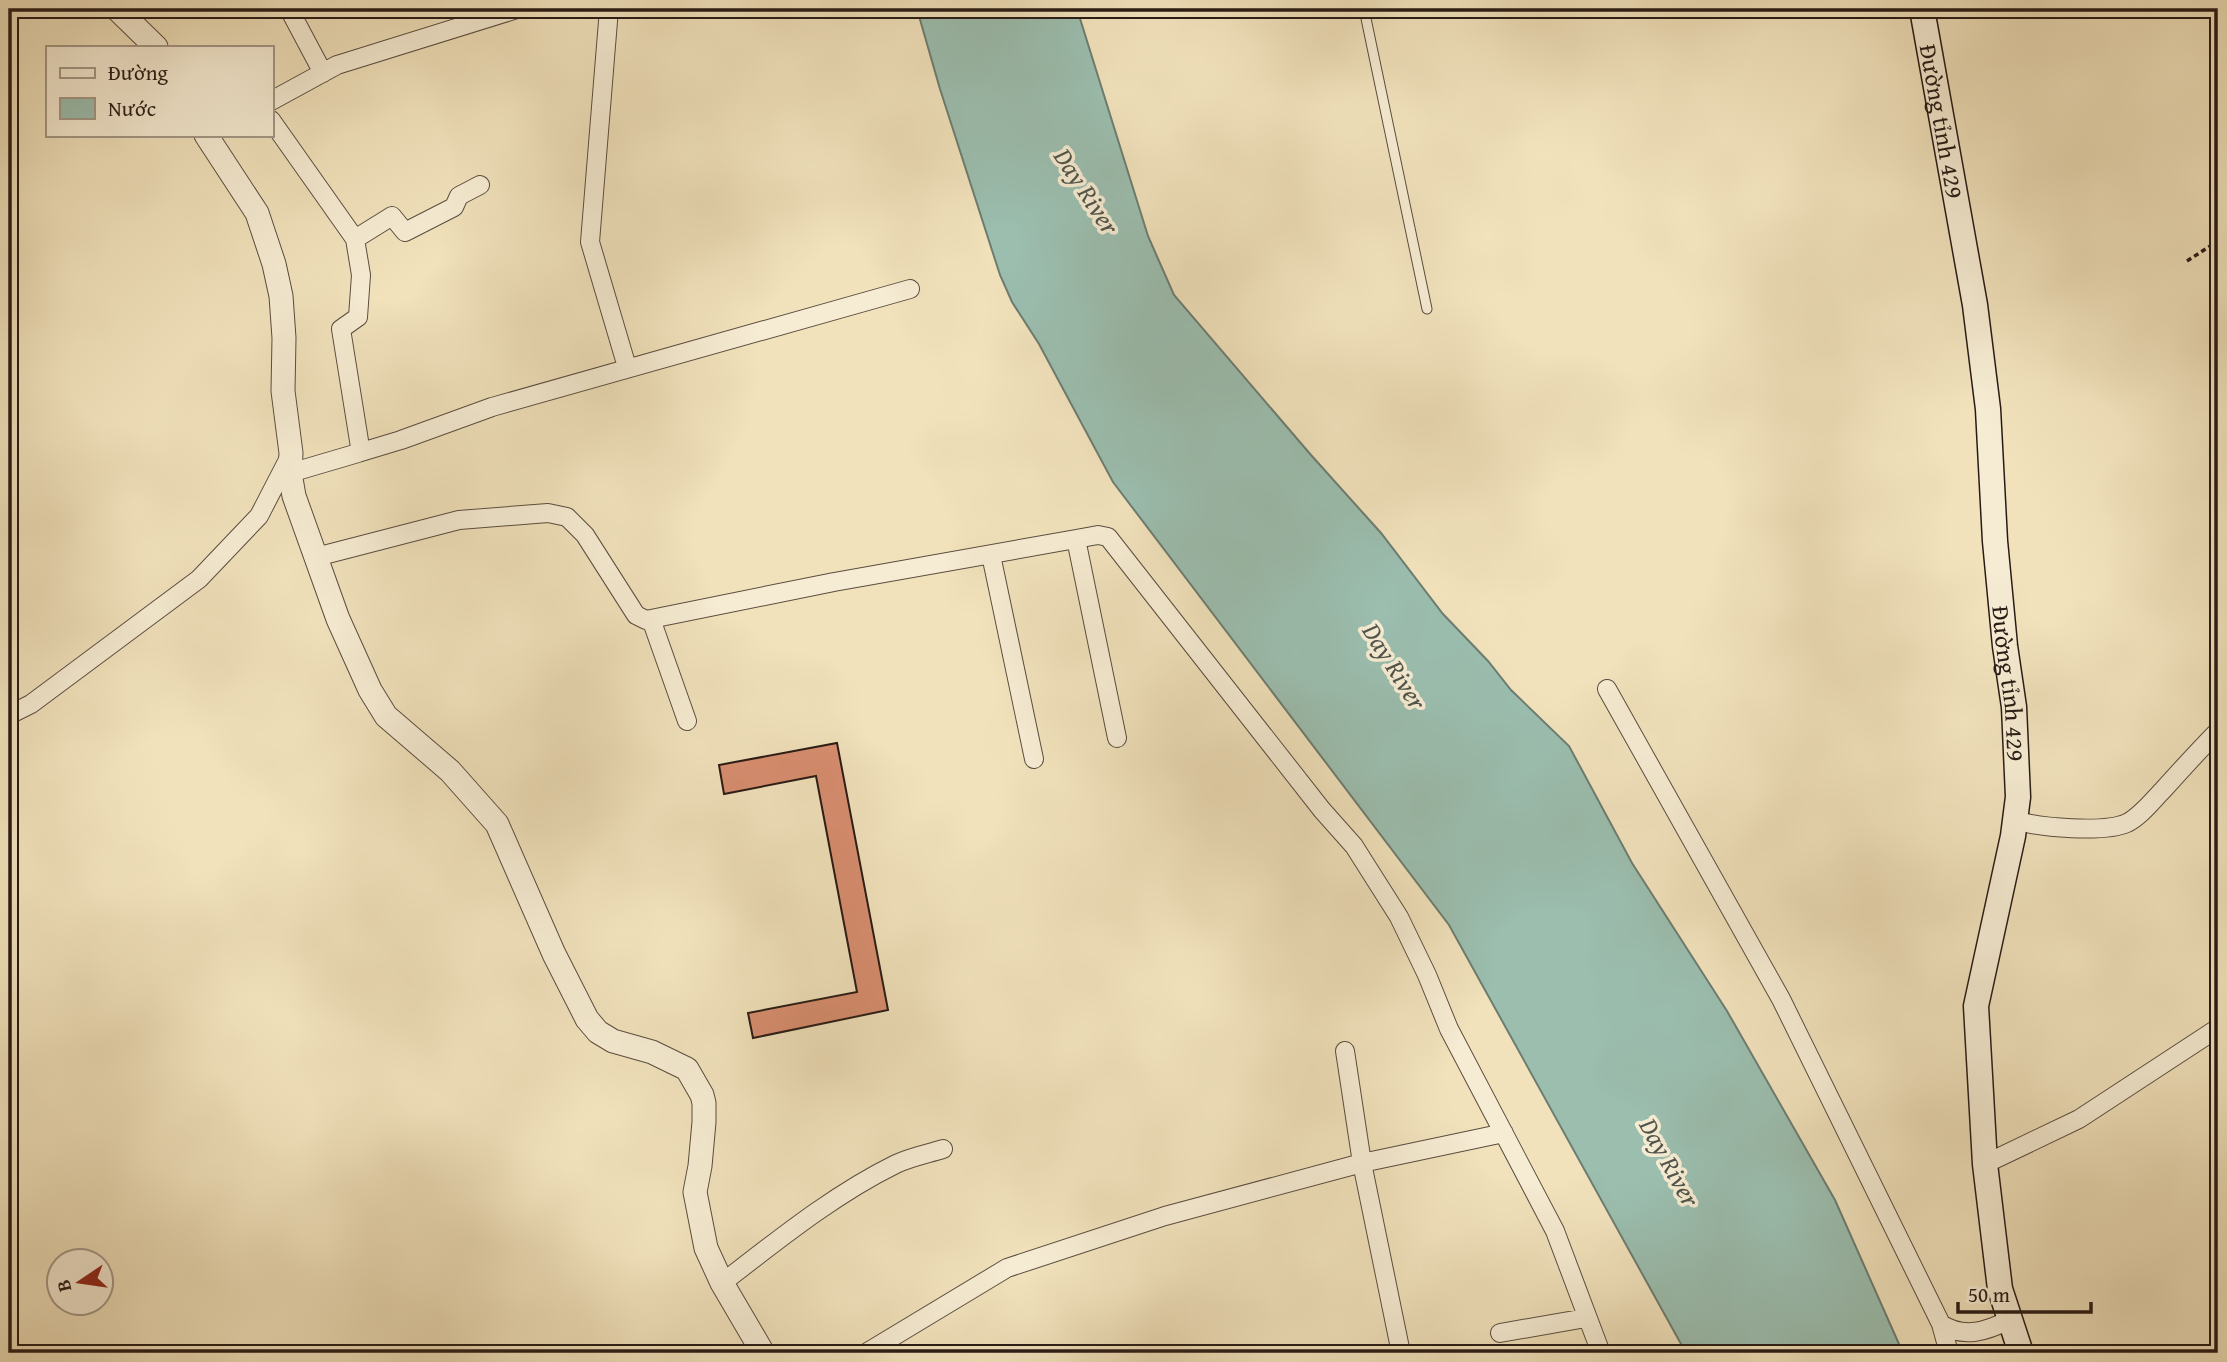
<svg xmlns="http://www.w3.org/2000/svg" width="2227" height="1362" viewBox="0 0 2227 1362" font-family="'Gentium Book Plus',serif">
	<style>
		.water { fill: #9bbeaf; stroke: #6d7d71; stroke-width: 2 }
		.building { fill: #d88e70; stroke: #281b15; stroke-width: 2 }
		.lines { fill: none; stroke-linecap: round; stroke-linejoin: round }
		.service-casing { stroke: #5a4d3f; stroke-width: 11 }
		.minor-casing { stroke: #5a4d3f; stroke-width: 20 }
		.tertiary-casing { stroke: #5a4d3f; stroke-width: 25 }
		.secondary-casing { stroke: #281b15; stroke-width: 27 }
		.path { stroke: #281b15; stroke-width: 3.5; stroke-dasharray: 5 3.5; stroke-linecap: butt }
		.service { stroke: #f6ecd3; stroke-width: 9 }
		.minor { stroke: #f6ecd3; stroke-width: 18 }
		.tertiary { stroke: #f6ecd3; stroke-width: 23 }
		.secondary { stroke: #f6ecd3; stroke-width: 24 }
		.labels { text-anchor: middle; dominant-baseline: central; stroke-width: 7; stroke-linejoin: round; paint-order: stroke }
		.street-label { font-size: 24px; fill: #281b15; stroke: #f6ecd3 }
		.water-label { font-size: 26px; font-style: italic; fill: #50544b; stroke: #f6ecd3 }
	</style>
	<rect width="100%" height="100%" fill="#f1e2bc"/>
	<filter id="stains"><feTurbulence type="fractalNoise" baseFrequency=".00286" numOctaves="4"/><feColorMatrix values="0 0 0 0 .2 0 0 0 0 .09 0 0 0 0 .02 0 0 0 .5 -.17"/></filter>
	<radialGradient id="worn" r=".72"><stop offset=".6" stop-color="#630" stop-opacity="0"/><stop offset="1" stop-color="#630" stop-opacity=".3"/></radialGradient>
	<path class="water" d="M917,9H1077L1148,236L1174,295L1311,455L1381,533L1443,614L1488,661L1511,690L1569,746L1632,863L1727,1011L1835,1200L1903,1353H1686L1449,925L1113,482L1039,344L1012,302L1000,275L940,89Z"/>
	<path class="building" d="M837,743L888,1010L753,1038L748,1013L857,992L816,776L724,794L719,765Z"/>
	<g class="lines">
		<g class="service-casing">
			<path id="service" d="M1364,9L1427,309"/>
		</g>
		<g class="minor-casing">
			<path id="minor" d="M289,9L323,73
				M609,9L590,242L627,367
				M271,101L337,65L517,9
				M271,120L355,239L361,275L358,317L341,329L360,447L358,453L290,473
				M355,239L392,216L405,232L454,207L459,196L480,185
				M358,453L401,440L492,407L910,289
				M1076,539L1117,738
				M991,555L1034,759
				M316,557L459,520L548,513L567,517L585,535L636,615L646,620L834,582L1076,539L1098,535L1108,537L1322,810L1354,846L1399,917L1427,975L1449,1029L1555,1231L1601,1353
				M651,619L687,721
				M1607,689L1781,999L1941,1324C1964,1339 1987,1331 2009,1320
				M9,715L31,704L199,579L259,516L290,456
				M2015,820C2039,828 2105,833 2127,823C2141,816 2153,800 2163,790C2181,770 2199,750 2218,731
				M1345,1051L1362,1163L1401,1353
				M1985,1164L2079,1119L2218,1028
				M722,1283C778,1240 833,1195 896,1164C911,1157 927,1154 943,1149
				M1941,1324L1949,1353
				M1500,1333L1586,1318
				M866,1353L1007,1268L1165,1216L1362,1163L1504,1133"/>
		</g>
		<g class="tertiary-casing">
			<path id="tertiary" d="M117,9L156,47
				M206,135L257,213L274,264L281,296L284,338L283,391L291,453L290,473L294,496L338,619L370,690L386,716L450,771L497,824L554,954L587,1019L598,1032L613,1041L652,1052L687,1069L702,1095L704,1103V1122L700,1166L695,1192L706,1248L722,1283L763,1353"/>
		</g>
		<g class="secondary-casing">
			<g id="secondary">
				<path id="s1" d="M1922,9L1975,305L1988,409L1995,541L2005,646L2014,707L2018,797L2013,836L1976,1006L1985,1164L2000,1289L2021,1353"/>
			</g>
		</g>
		<path class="path" d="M2187,261L2218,241"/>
		<use href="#service" class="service"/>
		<use href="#minor" class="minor"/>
		<use href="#tertiary" class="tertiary"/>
		<use href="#secondary" class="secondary"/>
	</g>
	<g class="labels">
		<g class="street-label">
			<text stroke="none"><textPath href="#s1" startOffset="114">Đường tỉnh 429</textPath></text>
			<text stroke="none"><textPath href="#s1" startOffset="681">Đường tỉnh 429</textPath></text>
		</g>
		<g class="water-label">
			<text transform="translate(1087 191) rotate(57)">Day River</text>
			<text transform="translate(1395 666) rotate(58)">Day River</text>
			<text transform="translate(1670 1162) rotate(61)">Day River</text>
		</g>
	</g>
	<rect width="2227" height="1362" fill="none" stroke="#f1e2bc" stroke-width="35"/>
	<rect x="10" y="10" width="2206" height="1341" fill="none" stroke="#281b15" stroke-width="3.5"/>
	<rect x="18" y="18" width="2192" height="1327" fill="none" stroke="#281b15" stroke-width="2"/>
	<rect x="46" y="46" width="228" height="91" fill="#f6ecd3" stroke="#a49887" stroke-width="2"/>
	<rect x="60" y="68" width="35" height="10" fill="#f6ecd3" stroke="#a49887" stroke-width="2"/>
	<text x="108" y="80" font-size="21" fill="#281b15">Đường</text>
	<rect x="60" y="98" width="35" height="21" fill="#9bbeaf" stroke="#a49887" stroke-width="2"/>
	<text x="108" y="116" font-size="21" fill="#281b15">Nước</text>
	<g transform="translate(80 1282) rotate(257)"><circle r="33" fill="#f6ecd3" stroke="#a49887" stroke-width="2"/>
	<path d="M0-5L12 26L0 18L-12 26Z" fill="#8f2418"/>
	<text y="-10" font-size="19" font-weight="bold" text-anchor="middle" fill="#281b15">B</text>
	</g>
	<path d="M1958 1302v10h133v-10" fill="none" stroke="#281b15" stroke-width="3.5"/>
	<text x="1968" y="1302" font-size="21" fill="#281b15" stroke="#f6ecd3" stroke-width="5" paint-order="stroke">50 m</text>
	<rect width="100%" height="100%" filter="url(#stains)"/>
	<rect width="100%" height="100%" fill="url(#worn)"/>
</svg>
